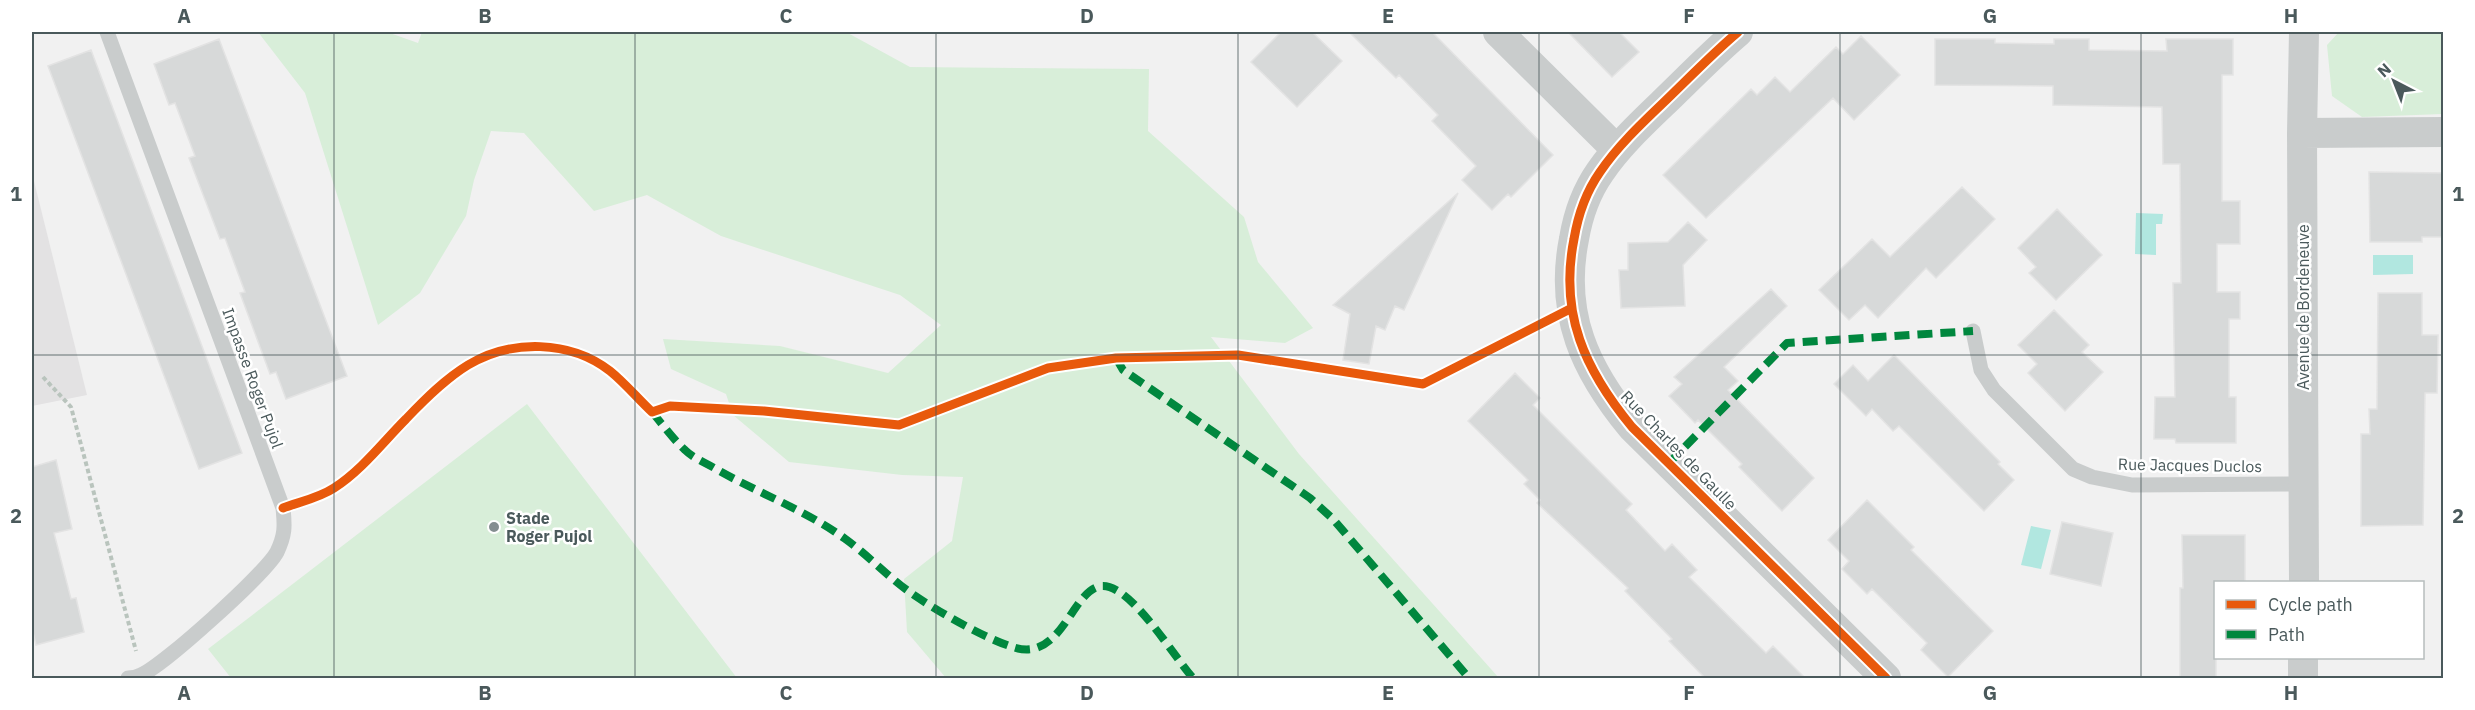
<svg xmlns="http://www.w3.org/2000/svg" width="2475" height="710" viewBox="0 0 2475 710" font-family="'IBM Plex Sans',sans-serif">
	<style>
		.education { fill: #e3e2e3 }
		.green { fill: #d8eed9 }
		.water { fill: #b1e7e0 }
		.building { fill: #d7d9d9; stroke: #e3e3e3; stroke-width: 1.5 }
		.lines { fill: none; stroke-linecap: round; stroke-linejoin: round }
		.path { stroke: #b9c4bd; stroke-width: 4; stroke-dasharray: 4.5 3; stroke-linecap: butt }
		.lane { stroke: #c9cccc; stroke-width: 15 }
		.street { stroke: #c9cccc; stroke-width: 30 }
		.quiet { stroke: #00873e; stroke-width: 8; stroke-dasharray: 15 8; stroke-linecap: butt }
		.cycleway-casing { stroke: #fff; stroke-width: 13 }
		.cycleway { stroke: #e8590c; stroke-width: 9 }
		.grid { fill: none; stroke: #4a595b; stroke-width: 1.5; stroke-opacity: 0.55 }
		.poi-dot { fill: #848e90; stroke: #fff; stroke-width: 2 }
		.labels { text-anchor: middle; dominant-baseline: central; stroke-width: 5; stroke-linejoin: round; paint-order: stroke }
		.street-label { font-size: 16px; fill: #4a595b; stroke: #fff }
		.poi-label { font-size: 16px; font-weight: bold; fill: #4a595b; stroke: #fff; text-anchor: start }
		.neatline { fill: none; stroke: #4a595b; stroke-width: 2 }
		.grid-label { font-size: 20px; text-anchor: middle; font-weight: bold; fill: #4a595b }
	</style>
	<rect width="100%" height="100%" fill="#f1f1f1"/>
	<path class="education" d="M32,173L87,395L32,406Z"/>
	<path class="green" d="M258,32H387L418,43L422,32H846L910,67L1149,69L1148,131L1244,217L1258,262L1313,328L1285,343L1211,337L1299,454L1499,678H946L907,632L904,579L952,541L963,477L902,475L789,462L733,415L726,394L671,369L663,339L780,346L888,373L941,325L900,295L721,236L647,195L594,211L524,133L491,131L474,180L466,216L420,293L378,325L305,93Z
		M2339,32H2443V114L2362,117L2332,96L2327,45Z
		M527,404L737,678H231L208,649Z"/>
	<path class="water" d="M2136,213L2163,214L2162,224H2156V255L2135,254Z
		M2373,255H2413V274L2373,275Z
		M2031,526L2051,530L2041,569L2021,565Z"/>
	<path class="building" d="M1281,32H1312L1342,61L1297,107L1251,62Z
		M1349,32H1432L1553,155L1511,197L1508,194L1492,210L1462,180L1476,166L1432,121L1438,115L1399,75L1396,78Z
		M1568,32H1619L1639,52L1612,77Z
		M1861,36L1900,75L1854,120L1833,98L1706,218L1663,175L1751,89L1757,95L1775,77L1790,92L1836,47L1843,54Z
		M219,39L347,376L286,399L276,372L270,374L240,293L245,292L225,238L220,239L189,158L195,156L175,103L169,105L154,64Z
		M1935,39H1995V43L2054,44V39H2089V50L2167,51L2166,39H2233V75H2222V201H2240V244H2217V292H2240V319H2229V397H2236V443H2176L2175,439H2154L2155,397H2175L2173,283H2181L2180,164H2163L2162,107L2053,105V86L1935,85Z
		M91,50L242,453L199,469L48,66Z
		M2369,172L2444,173V237H2422V242H2370Z
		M1962,187L1995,219L1936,278L1926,268L1878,318L1865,305L1849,320L1819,290L1872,239L1890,257Z
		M1458,193L1404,310L1395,306L1385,330L1376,326L1369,364L1343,360L1350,314L1333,305Z
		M2057,209L2102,255L2056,300L2029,273L2036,267L2018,248Z
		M1688,222L1707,240L1683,265L1685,306L1621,308L1619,270H1628V243L1668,242Z
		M1771,289L1787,306L1724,367L1738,381L1728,390L1814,478L1782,511L1739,467L1742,464L1698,420L1695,423L1669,396L1682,384L1674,377Z
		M2378,293H2422V335H2438L2437,393H2425L2423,525L2361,526V434H2370L2369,409H2377Z
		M2054,310L2089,345L2082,352L2103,372L2065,411L2028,373L2037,364L2018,345Z
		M1894,355L2000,462L1998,464L2014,480L1984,511L1899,426L1893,431L1872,409L1866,416L1834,384L1853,365L1868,381Z
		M1515,373L1540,398L1533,405L1632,504L1626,510L1665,551L1672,544L1697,570L1689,577L1766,653L1773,646L1805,678H1705L1669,641L1672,639L1625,591L1628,588L1537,503L1540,500L1524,484L1528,480L1468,421Z
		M56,460L72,529L54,533L71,599L76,598L84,632L36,645L32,628V467Z
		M1867,500L1914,547L1911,550L1993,631L1948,677L1921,650L1927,643L1872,589L1867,594L1842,569L1849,561L1828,540Z
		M2062,522L2113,533L2101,586L2050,574Z
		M2182,535H2245V582H2216V678H2180V588H2183Z"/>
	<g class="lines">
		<path class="path" d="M43,377L71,407L136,651"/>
		<path class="lane" d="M107,32L283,508C285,527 285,535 277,552C266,573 163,666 141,675C137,677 132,678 128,678
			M1973,331L1981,370L1994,390L2073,469L2092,477L2132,485L2304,484"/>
		<path class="street" d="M1498,32L1617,150
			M1738,32C1711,55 1687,80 1662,104C1640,125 1617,147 1600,172C1586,192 1578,215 1574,239C1559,314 1585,370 1632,427L1886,678
			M2302,133L2444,132
			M2304,582L2302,133L2304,32
			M2303,678V658"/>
		<path class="quiet" d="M1116,358L1123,370L1310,498L1333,519L1469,678
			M652,412C663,425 673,439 685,450C693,458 706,463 716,469C758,493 805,510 844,538C868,555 888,577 911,593C937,611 987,640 1016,648C1063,661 1073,586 1103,586C1132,586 1174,657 1193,678
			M1669,463L1787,343L1973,331"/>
		<g class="cycleway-casing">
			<path id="cycleway" d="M1738,32C1711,55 1687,80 1662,104C1640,125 1617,147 1600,172C1586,192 1578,215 1574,239C1559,314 1585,370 1632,427L1886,678
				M283,508C299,502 319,498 334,488C362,470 383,442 406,419C425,399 445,379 468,365C511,339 570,340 610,371C625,383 638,399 652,412L670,406L764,411L899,425L1048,368L1116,358L1238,355L1423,384L1570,309"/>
		</g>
		<use href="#cycleway" class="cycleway"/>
	</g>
	<path class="grid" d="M334,32V678M635,32V678M936,32V678M1238,32V678M1539,32V678M1840,32V678M2141,32V678M32,355H2444"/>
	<circle class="poi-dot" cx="494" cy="527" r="6"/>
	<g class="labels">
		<g class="street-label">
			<text transform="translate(2303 307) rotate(-90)">Avenue de Bordeneuve</text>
			<text transform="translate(253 378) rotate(70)">Impasse Roger Pujol</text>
			<text transform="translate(1679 450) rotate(46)">Rue Charles de Gaulle</text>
			<text transform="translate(2190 465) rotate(1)">Rue Jacques Duclos</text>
		</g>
		<g class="poi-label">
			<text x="506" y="518">Stade<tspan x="506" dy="18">Roger Pujol</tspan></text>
		</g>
	</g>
	<rect width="2475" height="710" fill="none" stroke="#ffffff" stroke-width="66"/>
	<rect x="2214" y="581" width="210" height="78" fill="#ffffff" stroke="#b7bdbd" stroke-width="1.5"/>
	<rect x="2226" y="600" width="30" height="9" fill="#e8590c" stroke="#b7bdbd" stroke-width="1.5"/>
	<text x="2268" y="611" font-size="18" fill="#4a595b">Cycle path</text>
	<rect x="2226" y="630" width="30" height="9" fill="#00873e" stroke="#b7bdbd" stroke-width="1.5"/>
	<text x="2268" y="641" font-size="18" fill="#4a595b">Path</text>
	<g transform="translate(2394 81) rotate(318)" stroke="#ffffff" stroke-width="4.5" paint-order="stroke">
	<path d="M0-4.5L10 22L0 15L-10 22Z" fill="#4a595b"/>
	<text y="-9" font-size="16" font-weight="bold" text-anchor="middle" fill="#4a595b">N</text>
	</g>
	<rect x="33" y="33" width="2409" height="644" class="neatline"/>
	<g class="grid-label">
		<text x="184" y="23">A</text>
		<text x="485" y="23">B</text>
		<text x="786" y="23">C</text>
		<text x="1087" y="23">D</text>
		<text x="1388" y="23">E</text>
		<text x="1689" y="23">F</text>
		<text x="1990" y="23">G</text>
		<text x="2291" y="23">H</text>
		<text x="16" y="201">1</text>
		<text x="2458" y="201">1</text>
		<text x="16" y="523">2</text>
		<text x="2458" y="523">2</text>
		<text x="184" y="700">A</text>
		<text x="485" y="700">B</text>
		<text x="786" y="700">C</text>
		<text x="1087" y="700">D</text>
		<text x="1388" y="700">E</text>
		<text x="1689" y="700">F</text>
		<text x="1990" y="700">G</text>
		<text x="2291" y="700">H</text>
	</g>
</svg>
